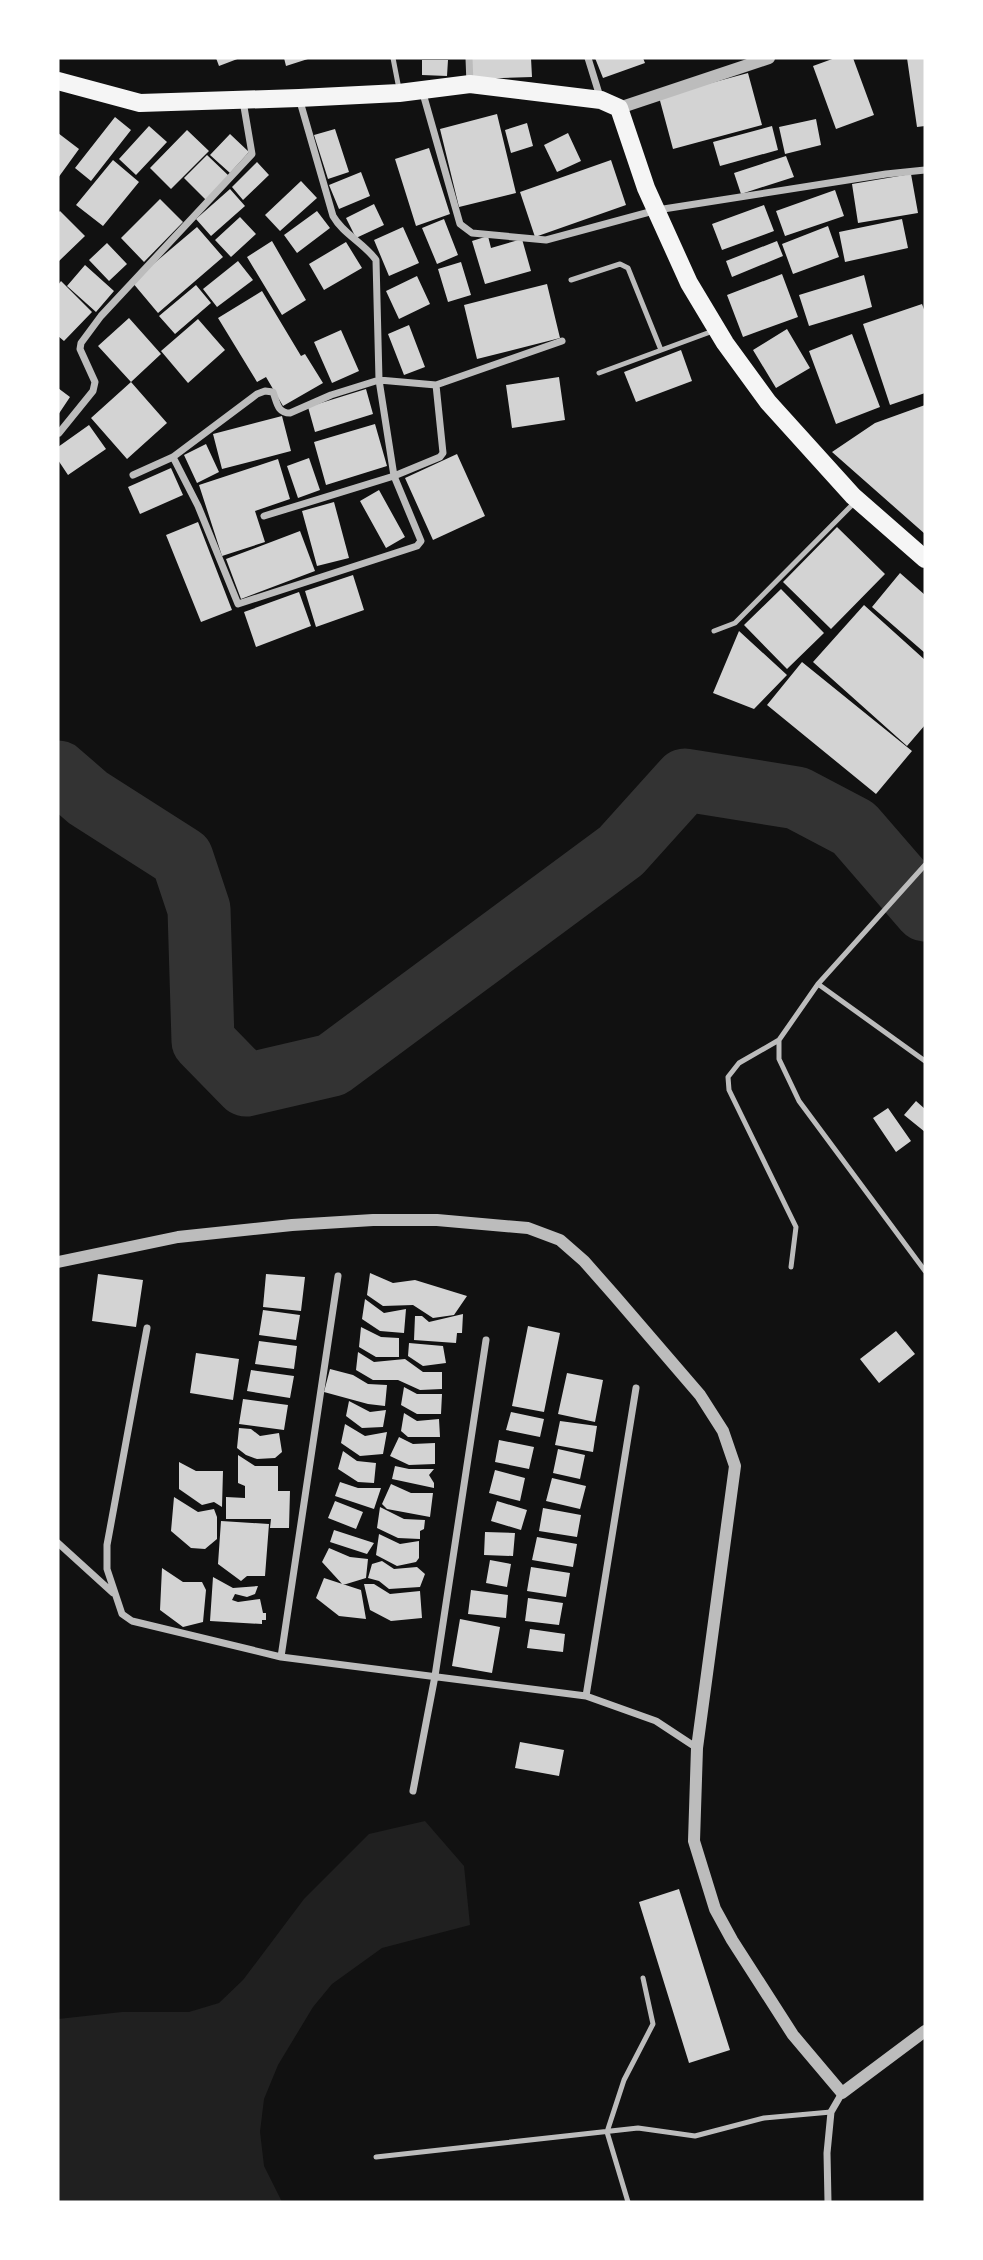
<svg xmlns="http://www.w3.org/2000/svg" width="983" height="2260" viewBox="0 0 983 2260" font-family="'Archivo Narrow',sans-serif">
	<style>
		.green { fill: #202020 }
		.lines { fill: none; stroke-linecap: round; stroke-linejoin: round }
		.river { stroke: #333; stroke-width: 63 }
		.building { fill: #d3d3d3 }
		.service { stroke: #bcbcbc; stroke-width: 5 }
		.minor { stroke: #bcbcbc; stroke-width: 7 }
		.tertiary { stroke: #bcbcbc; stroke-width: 12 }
		.primary { stroke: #f5f5f5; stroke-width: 18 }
	</style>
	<rect width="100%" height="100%" fill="#111"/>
	<path class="green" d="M425,1821L464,1866L470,1925L382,1948L332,1984L313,2007L278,2065L264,2099L260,2132L264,2166L282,2202H58V2019L122,2012H189L219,2003L243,1980L304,1899L369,1834Z"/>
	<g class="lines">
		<path class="river" d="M58,772L88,798L182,858L199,909L203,1041L246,1085L332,1065L621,851L685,780L797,798L854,828L925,910"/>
	</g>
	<path class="building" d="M216,58H240L219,66Z
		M284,58H311L286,66Z
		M472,58H531L532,77L472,79Z
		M595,58H643L645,63L603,78Z
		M835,58H853L874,115L836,129L813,66Z
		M907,58H925V126L917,127Z
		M422,60H448L447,76L422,75Z
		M748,73L762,125L673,149L659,97Z
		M497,114L516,193L459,207L440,129Z
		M115,117L131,130L91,181L75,168Z
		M816,119L821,145L785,154L779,127Z
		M527,123L533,146L511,153L505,130Z
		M149,126L167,142L136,175L119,159Z
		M772,126L778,150L720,166L713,142Z
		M335,129L349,172L328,179L314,135Z
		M187,130L209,151L171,189L150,168Z
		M58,133L79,149L58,178Z
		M568,133L581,161L557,172L544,145Z
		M230,134L249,152L230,173L210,155Z
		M429,148L450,214L416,226L395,159Z
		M207,155L229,176L206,200L184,178Z
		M786,156L794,177L741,194L734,173Z
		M113,160L139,182L103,226L76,205Z
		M611,160L626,205L535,237L520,192Z
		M257,162L269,175L243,200L232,187Z
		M361,172L370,196L339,209L329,185Z
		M911,174L918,213L858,223L852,184Z
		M301,181L317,198L280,231L265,215Z
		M230,189L245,206L211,236L196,219Z
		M835,190L844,216L785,236L776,211Z
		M160,199L183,222L144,262L121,238Z
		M374,204L384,225L356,238L346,218Z
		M764,205L774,231L722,250L712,224Z
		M60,211L85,236L58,262V213Z
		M317,211L330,228L297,253L284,235Z
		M240,217L256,234L231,257L215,240Z
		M444,219L458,255L437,264L422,228Z
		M902,219L908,248L845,262L839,232Z
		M828,226L839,257L793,274L782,244Z
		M197,227L223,257L158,313L132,282Z
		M403,227L419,263L389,276L374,240Z
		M488,236L491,248L522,239L531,271L485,284L472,241Z
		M272,241L306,300L282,315L247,257Z
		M777,241L783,256L732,277L726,261Z
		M346,242L362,268L324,290L309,264Z
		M107,243L127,264L109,281L89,260Z
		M238,261L253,280L217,307L203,289Z
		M461,262L471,295L448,302L438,269Z
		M85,265L114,291L96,312L67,286Z
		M782,274L798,317L743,337L727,295Z
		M864,275L872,307L809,326L799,295Z
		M417,276L430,304L399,319L386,291Z
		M61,281L92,312L64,341L58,336V285Z
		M547,284L560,338L477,359L464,305Z
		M196,285L211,303L175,334L159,316Z
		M262,291L301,356L305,354L323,383L283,406L266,377L257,382L218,318Z
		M922,304L925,312V393L890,405L863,324Z
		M129,318L161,354L131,382L98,346Z
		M198,319L225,350L188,383L161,351Z
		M409,325L425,367L404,375L388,334Z
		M787,329L810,368L776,388L753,350Z
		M341,330L359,371L332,383L314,342Z
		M852,334L880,407L836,424L809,351Z
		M681,350L692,381L636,402L624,372Z
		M559,377L565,420L512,428L506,385Z
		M131,382L167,423L127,459L91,418Z
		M58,388L70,397L58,415Z
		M366,389L373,414L315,432L308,407Z
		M925,405V534L832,452L875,423Z
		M282,416L291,451L222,469L213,434Z
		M375,424L387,466L326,485L314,442Z
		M89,425L106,449L68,475L58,460V447Z
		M206,444L219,472L197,483L184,455Z
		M457,454L485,516L433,540L405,478Z
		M309,458L320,490L298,498L287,466Z
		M278,459L290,499L255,511L265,542L222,556L199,485Z
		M171,468L183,495L140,514L128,487Z
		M379,490L405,537L386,548L360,501Z
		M334,502L349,558L317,566L302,511Z
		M198,522L232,610L201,622L166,535Z
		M837,527L885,574L831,629L783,582Z
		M300,531L315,571L241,599L226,559Z
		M900,573L925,595V653L872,607Z
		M353,575L364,610L316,627L305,591Z
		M781,589L824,633L787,669L744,625Z
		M299,592L311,626L256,647L244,612Z
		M864,605L925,660V725L907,746L813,662Z
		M739,631L787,675L754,709L713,693Z
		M802,662L912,751L876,794L767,705Z
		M916,1101L925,1109V1132L904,1115Z
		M888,1108L911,1141L896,1152L873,1118Z
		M370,1273L393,1283L415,1280L467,1296L454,1315L433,1318L413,1305L383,1306L367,1295Z
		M98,1274L143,1280L136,1327L92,1321Z
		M266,1274L305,1277L301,1311L263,1307Z
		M365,1299L384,1313L406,1309L404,1333L380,1331L362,1319Z
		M263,1310L300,1315L296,1340L259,1335Z
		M463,1314L462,1333H457L456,1343L414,1340L415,1316H422L429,1322Z
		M528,1326L560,1333L544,1412L512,1406Z
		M361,1327L381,1337L399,1338V1357H376L359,1347Z
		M896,1331L915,1354L879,1383L860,1359Z
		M259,1341L297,1346L294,1369L255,1364Z
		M409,1343L443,1346L446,1363L423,1366L408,1356Z
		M358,1352L374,1362L405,1359L423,1372H442V1389L420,1390L398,1380H373L356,1370Z
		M196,1353L239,1359L233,1400L190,1393Z
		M330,1369L353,1375L368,1384L387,1385L385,1406L368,1404L324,1392Z
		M251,1370L294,1376L290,1398L247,1391Z
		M567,1373L603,1380L595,1422L558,1414Z
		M404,1387L417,1394H442L441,1414H417L401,1405Z
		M243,1399L288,1405L284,1430L239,1424Z
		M349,1401L370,1412L386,1410L383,1427L362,1428L346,1416Z
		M511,1412L544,1419L540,1437L506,1430Z
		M404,1413L417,1421L439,1419L440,1437H408L401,1431Z
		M560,1421L597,1426L593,1452L555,1445Z
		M345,1424L365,1436L387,1432L383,1454L360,1456L341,1443Z
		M239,1428L251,1429L260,1436L279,1433L282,1452L275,1458L257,1459L246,1455L237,1448Z
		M399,1437L413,1444L435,1443V1464L409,1465L390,1456Z
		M499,1440L534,1447L529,1469L495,1462Z
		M558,1449L585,1455L580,1479L553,1473Z
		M343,1451L357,1461L376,1463L374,1483L358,1482L338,1469Z
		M238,1455L255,1466H278V1491H290L289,1528H270L271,1519H226V1497L245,1498V1486L238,1483Z
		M179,1462L196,1471H223L222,1507L214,1502L202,1505L179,1489Z
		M395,1466L409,1469H434L429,1475L434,1483V1488L392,1479Z
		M495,1470L525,1478L520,1501L489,1493Z
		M552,1478L586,1486L580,1509L546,1501Z
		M340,1482L358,1488H381L374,1509L335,1496Z
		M391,1484L411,1493H433L430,1517L387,1509L382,1504Z
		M174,1497L198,1512L214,1509L217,1517V1539L205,1549L191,1548L171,1531Z
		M335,1501L363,1512L356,1529L328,1518Z
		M497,1501L527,1510L521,1530L491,1521Z
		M380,1507L404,1519L425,1520L424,1529L420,1531V1539L398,1538L377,1528Z
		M543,1508L581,1515L577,1537L539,1531Z
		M221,1521L269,1524L265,1576H247L241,1581L218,1564Z
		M334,1530L374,1543L367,1554L330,1542Z
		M485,1532L515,1533L513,1556L484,1555Z
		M379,1534L400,1544L419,1541V1558L416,1562L397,1566L376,1555Z
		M537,1537L577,1544L573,1567L532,1560Z
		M329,1548L350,1557L368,1559L366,1578L343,1585L322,1562Z
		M490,1560L511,1564L507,1587L486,1583Z
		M382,1561L394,1569L417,1567L425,1574L420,1587L389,1589L379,1581L368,1578L372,1564Z
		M531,1567L570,1573L566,1597L527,1591Z
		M162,1568L183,1582H202L206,1590L203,1622L183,1627L160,1610Z
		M213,1577L233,1588L258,1586L255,1594L247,1597L235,1594L232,1600L238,1602L260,1599L263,1613H266V1620H262V1624L210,1621Z
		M324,1578L361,1590L366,1619L339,1616L316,1598Z
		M364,1584H374L390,1594L420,1591L422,1618L391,1621L370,1610Z
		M471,1590L508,1595L506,1618L468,1614Z
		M528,1598L563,1603L559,1625L525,1621Z
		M460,1619L500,1627L492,1673L452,1666Z
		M530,1629L565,1634L563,1652L527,1648Z
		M520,1742L564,1750L559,1776L515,1768Z
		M679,1889L730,2050L689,2063L639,1902Z"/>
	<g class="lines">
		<path class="service" d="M393,58L399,89
			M571,280L620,264L628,268L661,350
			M599,373L713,331
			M714,631L735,623L855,502
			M925,865L818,984L779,1040V1059L799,1101L925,1271
			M818,984L925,1061
			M779,1040L739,1063L728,1077L729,1090L796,1227L791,1267
			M376,2157L638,2128L695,2136L764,2118L831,2112
			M628,2202L607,2132L624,2080L653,2024L643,1978"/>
		<path class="minor" d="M469,58L470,84
			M588,58L601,100
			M422,90L460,224L472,233L546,240L657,210L886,174L925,170
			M59,433L93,391L95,382L80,349L81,343L101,316L252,154L243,101
			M173,457L198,506L238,604L417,546L421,541L394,476L379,380L376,260C364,243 343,234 333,216L299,98
			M133,475L173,457L257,394L265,391L273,392C277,402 277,413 290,413L331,395L379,380L436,385L562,341
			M264,516L394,476L440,457L443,453L436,385
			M147,1328L107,1545V1569L122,1614L132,1621L281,1657L586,1696L656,1721L697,1748
			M58,1543L113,1593
			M281,1657L338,1276
			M586,1696L636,1388
			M413,1791L435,1676L486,1340
			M828,2202L827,2153L831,2112L842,2093"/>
		<path class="tertiary" d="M619,108L769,58
			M58,1262L178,1237L292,1225L373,1220H437L528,1228L560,1240L584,1261L614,1295L700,1395L723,1431L735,1466L697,1748L694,1841L715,1909L732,1940L793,2035L842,2093L925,2031"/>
		<path class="primary" d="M58,81L140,103L299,98L399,93L470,84L601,100L619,108L646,188L689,283L725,343L768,402L853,496L925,559"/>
	</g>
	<rect width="983" height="2260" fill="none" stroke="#ffffff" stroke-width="119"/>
</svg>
